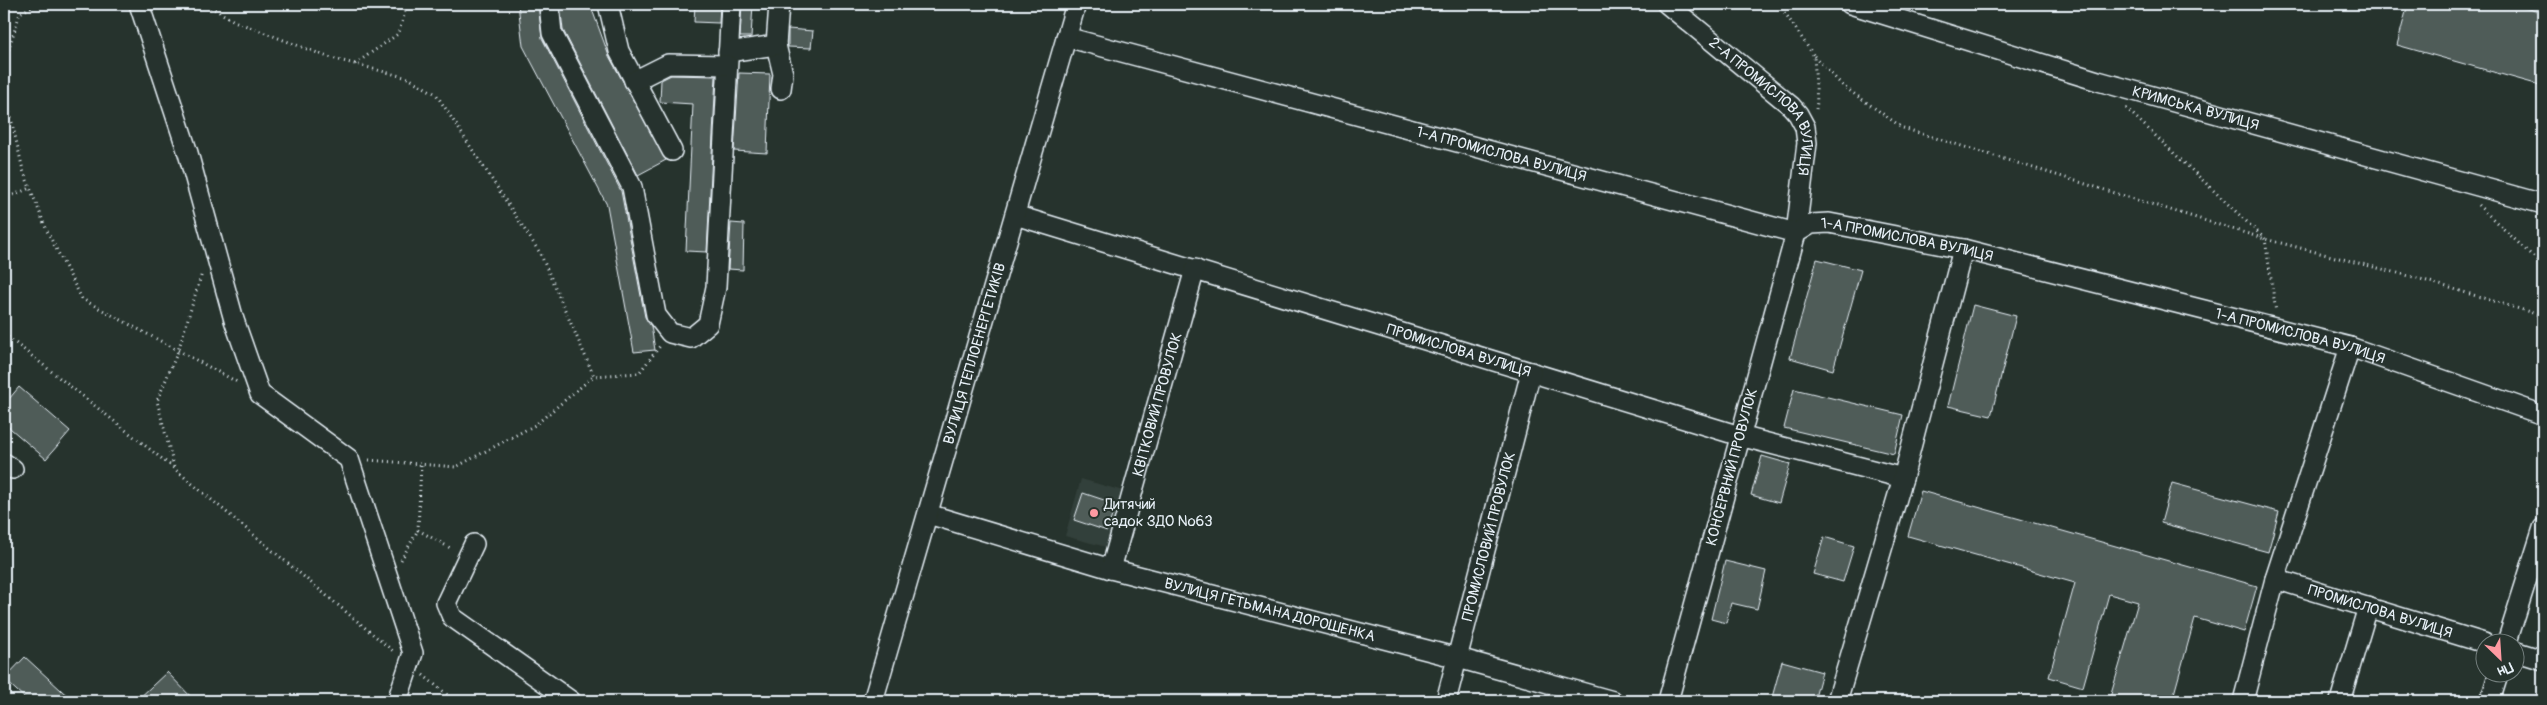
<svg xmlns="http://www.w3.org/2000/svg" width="2547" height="705" viewBox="0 0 2547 705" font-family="Pangolin,sans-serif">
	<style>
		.built { fill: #333f3a }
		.building { fill: #505c59; stroke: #e8f1f8 }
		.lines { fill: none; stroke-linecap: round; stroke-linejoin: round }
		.minor-casing { stroke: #e8f1f8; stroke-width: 22 }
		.path { stroke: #e8f1f8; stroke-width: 3; stroke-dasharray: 1 4; stroke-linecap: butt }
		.minor { stroke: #26332d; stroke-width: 19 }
		.poi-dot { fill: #ff9aa2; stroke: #26332d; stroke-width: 2 }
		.labels { text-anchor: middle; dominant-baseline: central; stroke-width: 4; stroke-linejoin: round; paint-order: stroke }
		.street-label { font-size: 15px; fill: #e8f1f8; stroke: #26332d }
		.poi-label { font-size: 15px; fill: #e8f1f8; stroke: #26332d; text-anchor: start }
	</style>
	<rect width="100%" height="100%" fill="#26332d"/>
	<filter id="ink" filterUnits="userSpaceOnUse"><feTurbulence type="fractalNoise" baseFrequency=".02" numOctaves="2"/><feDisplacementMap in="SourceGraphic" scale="10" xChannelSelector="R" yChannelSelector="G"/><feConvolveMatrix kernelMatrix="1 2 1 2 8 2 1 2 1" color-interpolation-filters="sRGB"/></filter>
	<g filter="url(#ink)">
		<path class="built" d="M1081,479L1123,491L1106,547L1065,536Z"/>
		<path class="building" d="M518,4H538L542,38L621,191L645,317L651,326L655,350L634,352L607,205L523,46Z
			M560,4H590L609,56L666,160L638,175L563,30Z
			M695,4H720L719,23L694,22Z
			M742,4H753L751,37H740Z
			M2408,4H2510L2543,13V86L2397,45Z
			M788,29L813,31L811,48L788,47Z
			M739,73L770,74L767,153L734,151Z
			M671,75L716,76L707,252L686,251L693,104L660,102L661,80Z
			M731,223L744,224L743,270L728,269Z
			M1817,259L1861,270L1833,370L1790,358Z
			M1973,305L2016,316L1991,416L1948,406Z
			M19,387L70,431L46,459L4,423V405Z
			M1794,389L1903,415L1894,454L1784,428Z
			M1762,456L1790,464L1779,503L1751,495Z
			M2172,483L2279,512L2268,552L2161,523Z
			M1921,491L2257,586L2244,632L2195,618L2172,701H2109L2138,602L2109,594L2083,687L2049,677L2075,583L1908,536Z
			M1083,493L1116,504L1107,531L1074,520Z
			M1824,537L1854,546L1843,582L1813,574Z
			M1725,561L1766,571L1757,609L1731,603L1726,623L1711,619Z
			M25,657L73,701H28L4,679Z
			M1782,661L1822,672L1814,701H1771Z
			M167,672L195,701H136Z"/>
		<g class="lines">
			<g class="minor-casing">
				<g id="minor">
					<path d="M139,4L188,153L234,320L260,394L349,459L413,653L397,701"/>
					<path d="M549,4L552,33L632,187L656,315L670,333L691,338L708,324L716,287L731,4"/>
					<path d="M608,4L619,51L672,151"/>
					<path id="s1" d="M1667,4L1791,106L1798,114L1805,127L1807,143L1796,233L1668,701"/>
					<path id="s2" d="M1850,4L2098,81L2543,204"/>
					<path id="s3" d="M1066,37L1796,233L1811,224L1829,223L1963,249L2350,347L2543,415"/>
					<path d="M776,45L783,74L781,89"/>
					<path d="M728,52L776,45L779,4"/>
					<path d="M634,81L668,64L727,65"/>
					<path id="s4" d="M1015,215L1740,436L1903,478"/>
					<path d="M4,463L13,469"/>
					<path id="s5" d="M928,514L1111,569L1458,658L1613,701"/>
					<path d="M474,544L446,603L452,617L571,701"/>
					<path id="s6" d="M1111,569L1195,269"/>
					<path id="s7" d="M2275,579L2484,643"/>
					<path d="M2507,642L2543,528"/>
					<path d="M2514,651L2543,660"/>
					<path id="s8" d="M873,701L1076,4"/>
					<path id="s9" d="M1446,701L1531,372"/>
					<path d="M1837,701L1903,478L1963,249"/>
					<path d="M2243,701L2275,579L2350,347"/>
					<path d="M2340,701L2368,607"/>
					<path d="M2490,701L2499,672"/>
				</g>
			</g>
			<path class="path" d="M206,4L234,21L328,57L408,78L436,94L540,253L594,376L639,373L660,346
				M1779,4L1814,56L1817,102L1816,109
				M1814,56L1843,86L1903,128L2265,239L2417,278L2543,316
				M4,64L20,13L37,4
				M355,64L398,34L408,4
				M4,88L23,170L47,231L82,299L237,382
				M2126,108L2265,239L2276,312
				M4,199L30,188
				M2478,205L2543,266
				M4,334L171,466L393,651
				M369,460L456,467L535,425L594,376
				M421,465L418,530L452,549
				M174,467L157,401L178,351L202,273
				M401,560L418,530
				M423,675L455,701"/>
			<use href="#minor" class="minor"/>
		</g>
	</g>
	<circle class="poi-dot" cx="1094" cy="513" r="5"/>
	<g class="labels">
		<g class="street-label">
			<text stroke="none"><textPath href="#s2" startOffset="361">КРИМСЬКА ВУЛИЦЯ</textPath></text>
			<text stroke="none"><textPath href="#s1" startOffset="146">2-А ПРОМИСЛОВА ВУЛИЦЯ</textPath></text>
			<text stroke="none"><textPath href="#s3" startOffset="451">1-А ПРОМИСЛОВА ВУЛИЦЯ</textPath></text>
			<text stroke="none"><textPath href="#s3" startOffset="871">1-А ПРОМИСЛОВА ВУЛИЦЯ</textPath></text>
			<text stroke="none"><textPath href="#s3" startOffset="1276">1-А ПРОМИСЛОВА ВУЛИЦЯ</textPath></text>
			<text stroke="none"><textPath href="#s4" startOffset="464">ПРОМИСЛОВА ВУЛИЦЯ</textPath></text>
			<text stroke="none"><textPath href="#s8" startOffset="362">ВУЛИЦЯ ТЕПЛОЕНЕРГЕТИКІВ</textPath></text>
			<text stroke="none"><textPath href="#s6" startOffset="171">КВІТКОВИЙ ПРОВУЛОК</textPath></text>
			<text transform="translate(1732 467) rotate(-75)">КОНСЕРВНИЙ ПРОВУЛОК</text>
			<text stroke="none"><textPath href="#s9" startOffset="170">ПРОМИСЛОВИЙ ПРОВУЛОК</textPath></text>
			<text stroke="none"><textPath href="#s5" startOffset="355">ВУЛИЦЯ ГЕТЬМАНА ДОРОШЕНКА</textPath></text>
			<text stroke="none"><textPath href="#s7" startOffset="110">ПРОМИСЛОВА ВУЛИЦЯ</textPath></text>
		</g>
		<g class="poi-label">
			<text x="1104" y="504">Дитячий<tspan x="1104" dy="17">садок ЗДО №63</tspan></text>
		</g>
	</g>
	<rect width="2547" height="705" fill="none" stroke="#26332d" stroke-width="20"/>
	<rect x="10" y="10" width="2527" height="685" fill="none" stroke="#e8f1f8" stroke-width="2" filter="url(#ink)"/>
	<g transform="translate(2500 658) rotate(155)"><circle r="24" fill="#26332d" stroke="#747f7e"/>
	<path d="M0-4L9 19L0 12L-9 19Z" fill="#ff9aa2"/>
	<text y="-8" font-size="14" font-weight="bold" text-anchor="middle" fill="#e8f1f8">Пн</text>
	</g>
</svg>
